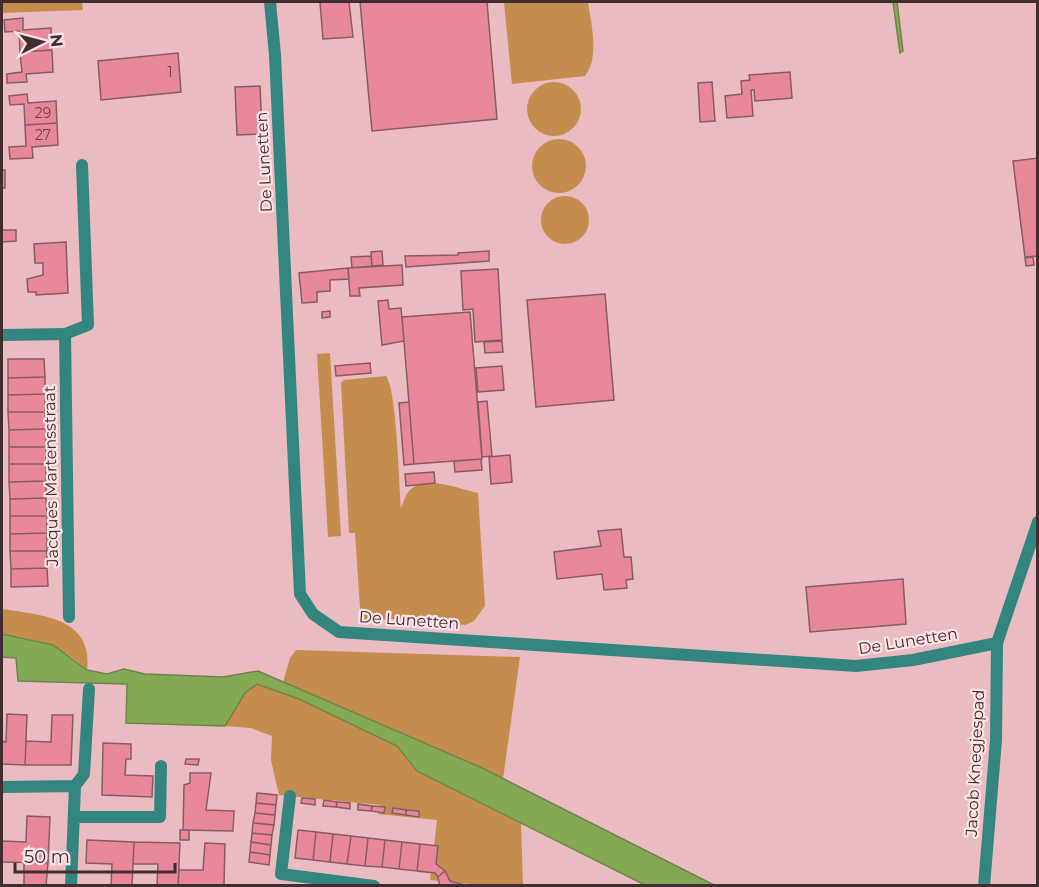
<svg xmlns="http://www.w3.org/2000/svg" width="1039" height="887" viewBox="0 0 1039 887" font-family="Montserrat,sans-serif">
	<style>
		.green { fill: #c48d4d }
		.water { fill: #84a955; stroke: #70844a; stroke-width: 1.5 }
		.building { fill: #e9889a; stroke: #875c63; stroke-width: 1.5 }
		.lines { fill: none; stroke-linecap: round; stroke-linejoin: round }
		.lane { stroke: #338680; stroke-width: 12 }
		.street { stroke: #338680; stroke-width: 12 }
		.labels { text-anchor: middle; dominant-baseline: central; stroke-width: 4.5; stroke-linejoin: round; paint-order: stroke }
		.number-label { font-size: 14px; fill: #6a444a }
		.street-label { font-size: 16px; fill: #402d30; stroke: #fce3e6 }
	</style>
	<rect width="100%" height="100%" fill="#ebbbc2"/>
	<path class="green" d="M2,2H82L83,10L2,13Z
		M504,2H588C591,24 600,57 585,76L512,84Z
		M527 109a27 27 0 1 1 54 0a27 27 0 1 1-54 0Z
		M532 166a27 27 0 1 1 54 0a27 27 0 1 1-54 0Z
		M541 220a24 24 0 1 1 48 0a24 24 0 1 1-48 0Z
		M330,353L341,536L328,537L317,354Z
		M386,376C397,390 399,485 401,508C403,503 405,496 409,491C425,474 459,489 478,493L485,606L474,621L465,625L447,623L436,615L361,622L355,533H349L341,383L344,380Z
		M2,609C40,615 94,617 87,670C63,646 35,639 2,634Z
		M296,650L520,657L503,779L283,682L290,658Z
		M257,684L288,694L359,726L397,746L417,771L521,822L523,885H480L430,880L437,820L378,814L380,805L279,795L271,760L272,736L251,728L225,726L245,693Z"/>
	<path class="water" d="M893,2H897L903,51L900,53Z
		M2,634L53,645L87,670L107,674L124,669L145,674L223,677L258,671L480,767L714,885H645L417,771L397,746L299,699L257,684L245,693L225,726L126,723L127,684L18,681L16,658L2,657Z"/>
	<path class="building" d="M320,2H349L353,37L323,39Z
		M360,2H487L497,119L372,131Z
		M23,18V30L51,28L52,50L20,52L19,31L5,32L4,20Z
		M52,50L53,72L26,74L27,82L7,83V74L22,72L20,52Z
		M178,53L181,92L101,100L98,61Z
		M790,72L792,98L755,101L754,90H751L753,116L727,118L725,96L742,94L741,81L750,80L749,75Z
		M712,82L715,121L700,122L698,83Z
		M260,86L262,134L237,135L235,87Z
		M27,94L28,103L56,101L57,123L25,125L24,104L10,105L9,96Z
		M57,123L58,145L32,147L33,158L10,159L9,147L26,146L25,125Z
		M1038,158V256L1025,257L1013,161Z
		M2,170H5V188H2Z
		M2,230H16V241L2,242Z
		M66,242L68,293L36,295V292H28L27,279L43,275V263H35L34,244Z
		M382,251L383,265L372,266L371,252Z
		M489,251V261L406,267L405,256L458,255V253Z
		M371,256L372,266L352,268L351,257Z
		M1033,257L1034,265L1026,266L1025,258Z
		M402,265L403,285L359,288L360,296H350L348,268Z
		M348,268L349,279L330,280V291L317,292V302L302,303L299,273Z
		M498,269L502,340L475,342L473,309L463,310L461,271Z
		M605,294L614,400L536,407L527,300Z
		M388,300L389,309L401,308L404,341L382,345L378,301Z
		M330,311V317L322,318V312Z
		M470,312L482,459L414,464L402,317Z
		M502,341L503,352L485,353L484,342Z
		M8,359H44L45,377L8,378Z
		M370,363L371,373L336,376L335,366Z
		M502,366L504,390L478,392L476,368Z
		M45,377V394L8,395V378Z
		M45,394V412H8V395Z
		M487,401L492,456L482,457L478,402Z
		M409,402L414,464L404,465L399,403Z
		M8,412H45L46,429L9,430Z
		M46,429V447H9V430Z
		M9,447H46V464H9Z
		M510,455L512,482L491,484L489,457Z
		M481,459L482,470L455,472L454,461Z
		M9,464H46V481L9,482Z
		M434,472L435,483L406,486L405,474Z
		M46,481V498L10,499L9,482Z
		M46,498L47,516H10V499Z
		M10,516H47V533L10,534Z
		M621,529L624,557H631L633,579L626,580L627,588L604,590L602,574L557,579L554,552L601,546L598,531Z
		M47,533V551H10V534Z
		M10,551H47V568L11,569Z
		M47,568L48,586L11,587V569Z
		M903,579L906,624L810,632L806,587Z
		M7,714L27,715L25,765L2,764V741L6,742Z
		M52,715H73L71,765H25L26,741L51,742Z
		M103,743L131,744V759H126L125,775L153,776L152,797L102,795Z
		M186,759H199L198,765L185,764Z
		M190,773H211L206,810L234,811L233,831L183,830L184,785L190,783Z
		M257,793L277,795L276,805L256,803Z
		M302,798L315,799V805L301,803Z
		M324,800L337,802L336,807L323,806Z
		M337,802L350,803V809L336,807Z
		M256,803L276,805L275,815L255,813Z
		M358,804L372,806L371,811L358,810Z
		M372,806L385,807L384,813L371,811Z
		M393,808L406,810V815L392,813Z
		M406,810L419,811V817L406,815Z
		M255,813L275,815L274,825L253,823Z
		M27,816L50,817L48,863L2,862V841L26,842Z
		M253,823L274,825L272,835L252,833Z
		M180,830H189V840H180Z
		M298,830L316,832L313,860L295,858Z
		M316,832L333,834L330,862L313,860Z
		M252,833L272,835L271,845L251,842Z
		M333,834L351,836L347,864L330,862Z
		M351,836L368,838L365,866L347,864Z
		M368,838L385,840L382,867L365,866Z
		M87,840L134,842L132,886H111L112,864L86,863Z
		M385,840L402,842L399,869L382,867Z
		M134,842L180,843L178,886H157L158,864H133Z
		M251,842L271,845L270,855L250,852Z
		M402,842L420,844L417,871L399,869Z
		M205,843L225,844L224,886H178L179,870H203Z
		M420,844L438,846L436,864L445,871L438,877L435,873L417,871Z
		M250,852L270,855L269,865L249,862Z
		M24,862L48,863L46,886H24Z
		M445,871L450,881L468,886H440L438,877Z"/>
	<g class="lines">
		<path class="lane" d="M65,334L88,325L82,165"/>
		<path class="street" d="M270,2L275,55L300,594L313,614L339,632L856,666L913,660L997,643
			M2,335L65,334L69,617
			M2,787L75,786
			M290,796L281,874L374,886
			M75,817H160L161,766
			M71,886L75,786L84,774L89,689
			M984,886L996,740L997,643L1038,522"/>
	</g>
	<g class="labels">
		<g class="number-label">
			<text x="170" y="72">1</text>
			<text x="43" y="113">29</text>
			<text x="43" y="135">27</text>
		</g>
		<g class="street-label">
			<text transform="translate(264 162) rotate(-93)">De Lunetten</text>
			<text transform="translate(51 476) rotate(-91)">Jacques Martensstraat</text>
			<text transform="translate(409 620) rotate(4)">De Lunetten</text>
			<text transform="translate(908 641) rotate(-9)">De Lunetten</text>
			<text transform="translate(975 763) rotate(-87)">Jacob Knegjespad</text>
		</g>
	</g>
	<rect width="1039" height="887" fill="none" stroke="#402d30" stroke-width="6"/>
	<g transform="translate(42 42) rotate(84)" stroke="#fce3e6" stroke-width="4.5" paint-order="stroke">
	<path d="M0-4.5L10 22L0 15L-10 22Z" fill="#402d30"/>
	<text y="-9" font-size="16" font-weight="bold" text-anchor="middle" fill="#402d30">N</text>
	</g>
	<path d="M15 863v9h160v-9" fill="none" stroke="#402d30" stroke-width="3"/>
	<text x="24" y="863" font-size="18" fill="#402d30" stroke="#fce3e6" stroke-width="4.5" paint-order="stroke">50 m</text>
</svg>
